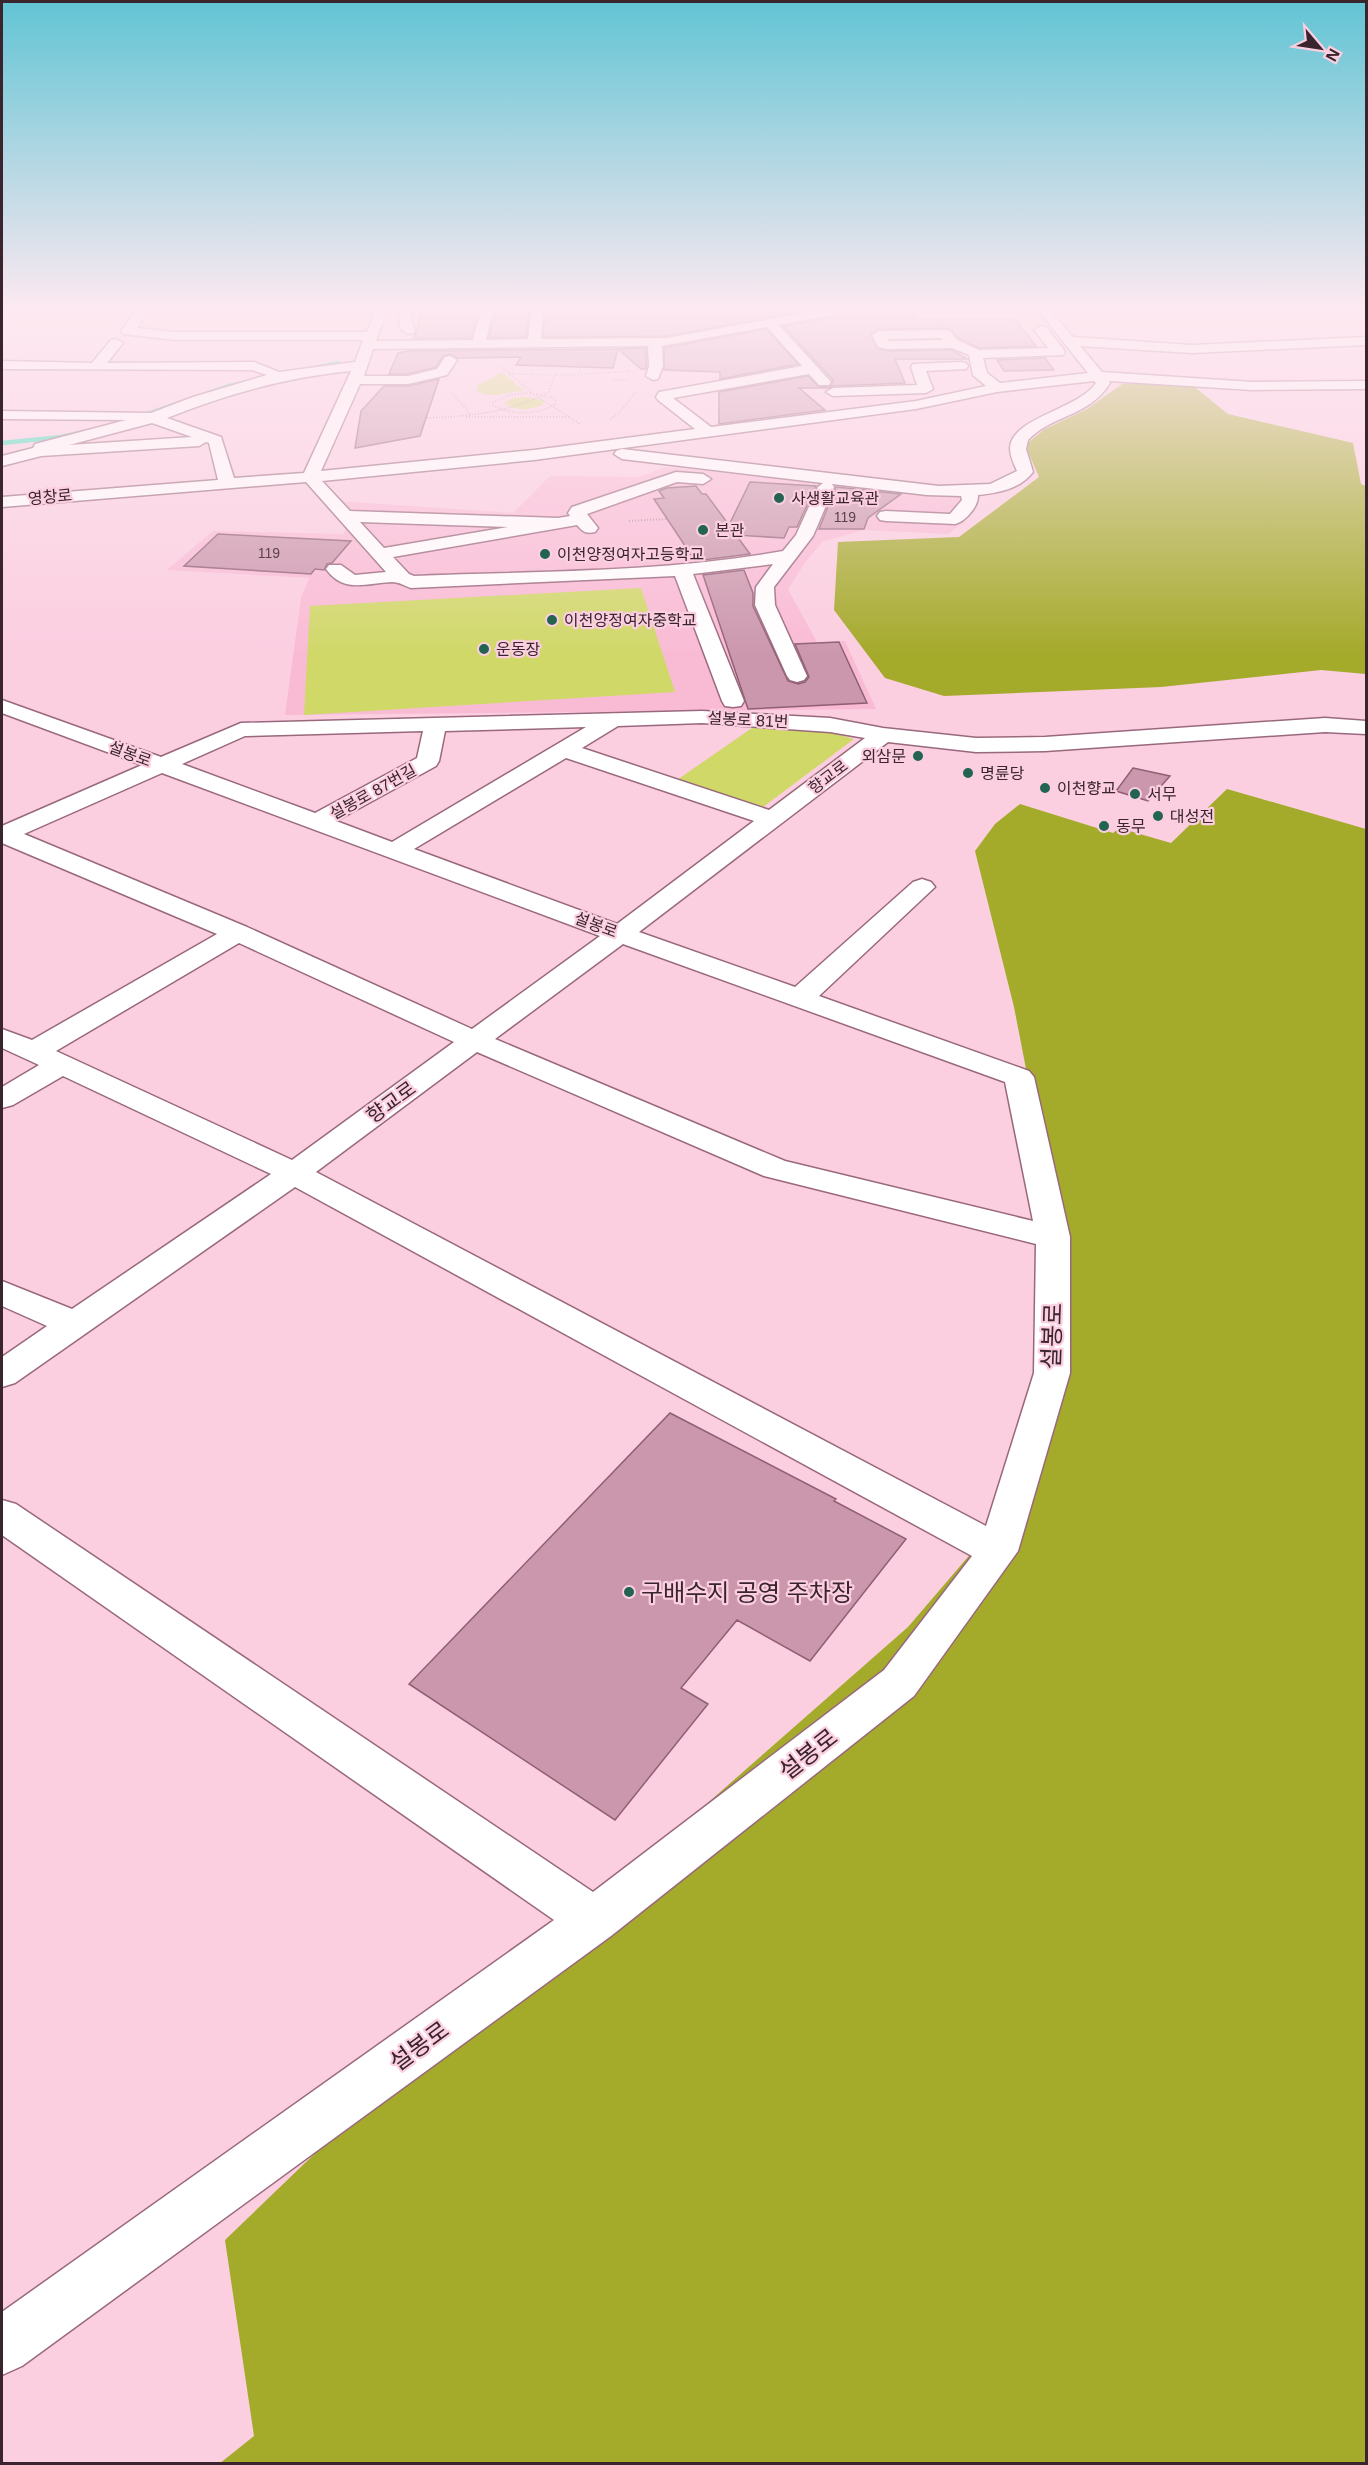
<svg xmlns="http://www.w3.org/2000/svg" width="1368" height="2465" viewBox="0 0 1368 2465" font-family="Arial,'Noto Sans KR',sans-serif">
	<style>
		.built { fill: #f9bbd4 }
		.green { fill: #d0d868 }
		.forest { fill: #a4aa2a }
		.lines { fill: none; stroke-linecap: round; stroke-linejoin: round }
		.stream { stroke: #36ddb6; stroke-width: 4.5 }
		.building { fill: #cb97ac; stroke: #905f74; stroke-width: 1.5 }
		.minor-casing { stroke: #99687c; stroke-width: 3 }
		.path-far1 { stroke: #b08c9b; stroke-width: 1.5; stroke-dasharray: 1 2; stroke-linecap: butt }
		.path { stroke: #b08c9b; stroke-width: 2; stroke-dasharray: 1 2; stroke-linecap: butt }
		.minor { fill: #fff; fill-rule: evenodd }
		.poi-dot { fill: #226352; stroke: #fbcee0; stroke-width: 2 }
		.labels { text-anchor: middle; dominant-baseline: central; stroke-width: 4.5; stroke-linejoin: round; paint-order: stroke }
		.far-number-label { font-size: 14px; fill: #5e424e }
		.far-street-label { font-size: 16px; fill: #3a252e; stroke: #fbcee0 }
		.far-poi-label { font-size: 16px; fill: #3a252e; stroke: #fbcee0; text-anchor: start }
		.street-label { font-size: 20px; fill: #3a252e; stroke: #fbcee0 }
		.near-street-label { font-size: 24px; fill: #3a252e; stroke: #fbcee0 }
		.near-poi-label { font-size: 24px; fill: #3a252e; stroke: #fbcee0; text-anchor: start }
	</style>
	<rect width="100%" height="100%" fill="#fbcee0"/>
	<path class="built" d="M666,467L945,495L982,494L963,523L948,534L863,530L822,542L804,564L788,589L817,642L845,641L876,709L285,715L301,598L309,578L167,570L213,531L343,534L347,529L323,500L513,513L550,476L639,477Z"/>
	<path class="green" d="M503,373L524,391C508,391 491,400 477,391V386L498,374Z
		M526,397L542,400L544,404C533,410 514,412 504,403L513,398Z
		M641,588L675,692L304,715L310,606Z
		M752,728L822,730L854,739L759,810L674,782Z"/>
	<path class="forest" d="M1122,384H1191L1228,414L1353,443L1361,484L1366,486V674L1321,670L1161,687L944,696L885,678L834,610L838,542L959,537L1039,477L1025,445L1045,429L1087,409Z
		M1227,789L1366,829V2463L219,2464L254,2436L225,2240L381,2090L908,1627L1027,1488L1058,1233L1014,1007L975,851L995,824L1020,804L1113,833L1119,828L1171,843Z"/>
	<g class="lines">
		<path class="stream" d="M142,416L229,386L338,363
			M2,443L61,437L84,432"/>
	</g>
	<path class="building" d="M421,311H479L471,338H413L417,331Z
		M495,311H529L526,337L489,338Z
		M545,311H650V318L692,311H805L667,336L543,337Z
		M841,311H915V319H1015L1036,346L979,348L958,338L952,330L945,328L879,329L870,334L878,349L888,351L952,350L967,359H895L905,383L833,386L829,388H799L825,410L719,424V392L808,376L819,387L831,386L833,380L783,326L833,317Z
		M766,329L798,364L720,379V372L664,370V348Z
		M646,348V369H641L618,349Z
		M618,349L613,368L516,365L521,357L458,358L450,354L443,356L436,367L408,374H389L398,353L409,351Z
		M1045,358L1054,370L1004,371L997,360Z
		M439,379L420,436L355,448L361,411L384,386H409Z
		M750,482L816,486L797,527H789L784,538L736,535L750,554L695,561L654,499L664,498L659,491L666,488L696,486L702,494H706L729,525Z
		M836,487H837L901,494L868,518L864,529H819Z
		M218,534L351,541L332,563L327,564L324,570L315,569L311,574L184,566Z
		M744,570L753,593V606L788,681L798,684L805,682L809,677L795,644L839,642L867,703L748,709L703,575Z
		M1133,768L1170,776L1148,801L1116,791Z
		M670,1413L836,1499L834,1501L906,1539L810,1661L737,1620L681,1688L708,1704L615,1820L409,1684Z"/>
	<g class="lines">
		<g class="minor-casing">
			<path id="minor" d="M136,311H148L137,328L176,332H367L375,311H387L376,341L473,340L481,311H493L486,340L528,339L531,311H543L541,339L667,338L815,311H839L833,315L779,325L831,382L829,385H819L809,374L673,398L711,427L916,401L986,386L973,375L969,355L952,348L888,349L878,347L872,335L879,331L945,330L950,331L957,340L979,350L1048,348L1034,330L1041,326L1046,327L1063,349L1065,352L1063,355L983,358L987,373L1000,383L1088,373L1039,311H1051L1073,337L1192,345L1366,337V345L1192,353L1080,346L1102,372L1252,382L1366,381V389L1252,390L1109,381L1110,383C1089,417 1053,414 1028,440L1026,449L1033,472C1020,489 998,493 978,495C979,506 965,522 955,524L886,521L880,520L877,516L880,512L886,511L950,514L962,500L961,496L927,495L832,484L834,487L813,536L774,587L775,605L807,676L804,680L797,682L790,680L787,676L755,605L756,587L773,564L693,574L744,701L741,706L733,707L725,706L722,701L675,576L411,588C405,586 399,582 392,582C366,583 344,594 326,569L329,565H341L355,575L386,572L306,482L2,507V497L218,480L209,443L206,442L199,446L41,456L2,466V456L33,448L35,444L126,420L2,419V411L151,413L193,397L267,375L252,370L2,369V361L92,363L111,340L116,339L123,343L107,363L254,362L279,372L355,362L363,340H176L123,334L121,331ZM767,327L802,366L659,392L656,397L658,400L695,429L534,450L321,471L360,384H408L447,375L457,360L450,356L445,357L437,369L408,376H364L373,349L648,346L649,366L646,376L653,380L658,379L663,366L662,346ZM941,338L943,340L888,341L887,339ZM351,371L304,473L234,478L221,437L167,418C227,394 287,377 351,371ZM1094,381L1096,383C1078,410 1012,417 1010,448C1010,456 1014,464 1017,471L990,484L939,486L622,449L616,451L614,454L622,459L823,483L818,487L796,535L783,551C662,573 536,571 414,576L409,574L393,557L577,525C583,532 586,534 595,532L598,528L587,514L677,482L703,484L711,479L703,474L676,472L572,507L568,513L570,516L558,518L350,511L322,481L534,460L916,409L997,392ZM152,423L192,437L69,445ZM360,522L508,527L384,548Z
				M402,311H414L411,318L415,330L413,333L408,334L401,330L399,318Z
				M961,362L966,363L968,366L966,369L926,371L933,389L926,393L833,396L826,392L833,388L917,385L911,367L913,364Z
				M2,700L161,757L241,723L702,711L830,718L883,728L976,738L1045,737L1325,718L1366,721V734L1325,732L1045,751L976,752L888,742L639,932L795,987L913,882L922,879L931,882L935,887L819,996L1029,1071L1034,1077L1070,1237V1373L1018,1551L914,1696L611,1936L22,2366L2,2375V2312L554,1920L2,1535V1500L16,1504L593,1892L884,1670L972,1556L295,1187L15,1383L2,1387V1357L47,1326L2,1306V1281L72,1309L271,1174L63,1076L13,1105L2,1108V1087L39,1065L2,1048V1029L32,1040L217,934L2,843V826L142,765L2,713ZM702,723L830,732L865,738L769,810L582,748L618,726ZM586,727L392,842L336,821L436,766L439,761L445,731ZM423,731L417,758L315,813L182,764L245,736ZM566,758L754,821L617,924L414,849ZM162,773L600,936L472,1029L247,927L24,834ZM239,943L454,1042L292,1160L56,1051ZM623,944L1005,1082L1033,1221L785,1161L495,1039ZM477,1052L764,1176L1036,1244L1034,1373L986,1526L316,1172Z"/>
		</g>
		<path class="path-far1" d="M501,366L532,393
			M509,374L574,375L630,371
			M614,380H629
			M452,393L471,415
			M530,393L554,398L556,404C536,415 513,416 493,405V402L510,395Z
			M538,397L580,424
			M466,417H570
			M421,418C466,417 509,413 549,392L555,374
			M610,419L617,415L636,392"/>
		<path class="path" d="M629,521L667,519"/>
		<use href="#minor" class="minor"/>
	</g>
	<linearGradient id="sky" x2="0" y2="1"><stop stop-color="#61c4d4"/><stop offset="0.47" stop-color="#fde9f1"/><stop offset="1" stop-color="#fde9f1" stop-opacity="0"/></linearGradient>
	<rect width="1368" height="656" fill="url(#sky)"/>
	<g class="poi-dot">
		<circle cx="779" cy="498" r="6"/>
		<circle cx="703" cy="530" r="6"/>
		<circle cx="545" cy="554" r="6"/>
		<circle cx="552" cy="620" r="6"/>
		<circle cx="484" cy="649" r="6"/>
		<circle cx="918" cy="756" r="6"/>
		<circle cx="968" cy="773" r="6"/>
		<circle cx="1045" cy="788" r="6"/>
		<circle cx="1135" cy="794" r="6"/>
		<circle cx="1158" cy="816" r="6"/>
		<circle cx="1104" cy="826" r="6"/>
		<circle cx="629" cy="1592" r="6"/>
	</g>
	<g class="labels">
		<g class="far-number-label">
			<text x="845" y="517">119</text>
			<text x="269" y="553">119</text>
		</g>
		<g class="far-street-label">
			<text transform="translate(50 497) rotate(-5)">영창로</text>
			<text transform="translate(748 720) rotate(3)">설봉로 81번</text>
			<text transform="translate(130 754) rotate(20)">설봉로</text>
			<text transform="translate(828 777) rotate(-37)">향교로</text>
			<text transform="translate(373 792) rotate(-29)">설봉로 87번길</text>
			<text transform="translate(596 925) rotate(20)">설봉로</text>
		</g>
		<g class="far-poi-label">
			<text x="791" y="498">사생활교육관</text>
			<text x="715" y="530">본관</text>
			<text x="557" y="554">이천양정여자고등학교</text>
			<text x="564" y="620">이천양정여자중학교</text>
			<text x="496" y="649">운동장</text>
			<text x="906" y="756" text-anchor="end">외삼문</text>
			<text x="980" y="773">명륜당</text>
			<text x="1057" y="788">이천향교</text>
			<text x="1147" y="794">서무</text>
			<text x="1170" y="816">대성전</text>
			<text x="1116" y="826">동무</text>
		</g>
		<g class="street-label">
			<text transform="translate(391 1102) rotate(-36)">향교로</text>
		</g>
		<g class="near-street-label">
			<text transform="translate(1052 1336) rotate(-88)">설봉로</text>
			<text transform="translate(808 1754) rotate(-38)">설봉로</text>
			<text transform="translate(419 2046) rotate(-36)">설봉로</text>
		</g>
		<g class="near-poi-label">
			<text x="641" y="1592">구배수지 공영 주차장</text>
		</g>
	</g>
	<rect width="1368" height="2465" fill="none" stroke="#3a252e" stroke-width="6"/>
	<g transform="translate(1320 48) rotate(119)" stroke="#fbcee0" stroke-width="4.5" paint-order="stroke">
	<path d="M0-4.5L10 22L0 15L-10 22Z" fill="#3a252e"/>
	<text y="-9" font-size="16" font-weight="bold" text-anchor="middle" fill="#3a252e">N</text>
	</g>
</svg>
